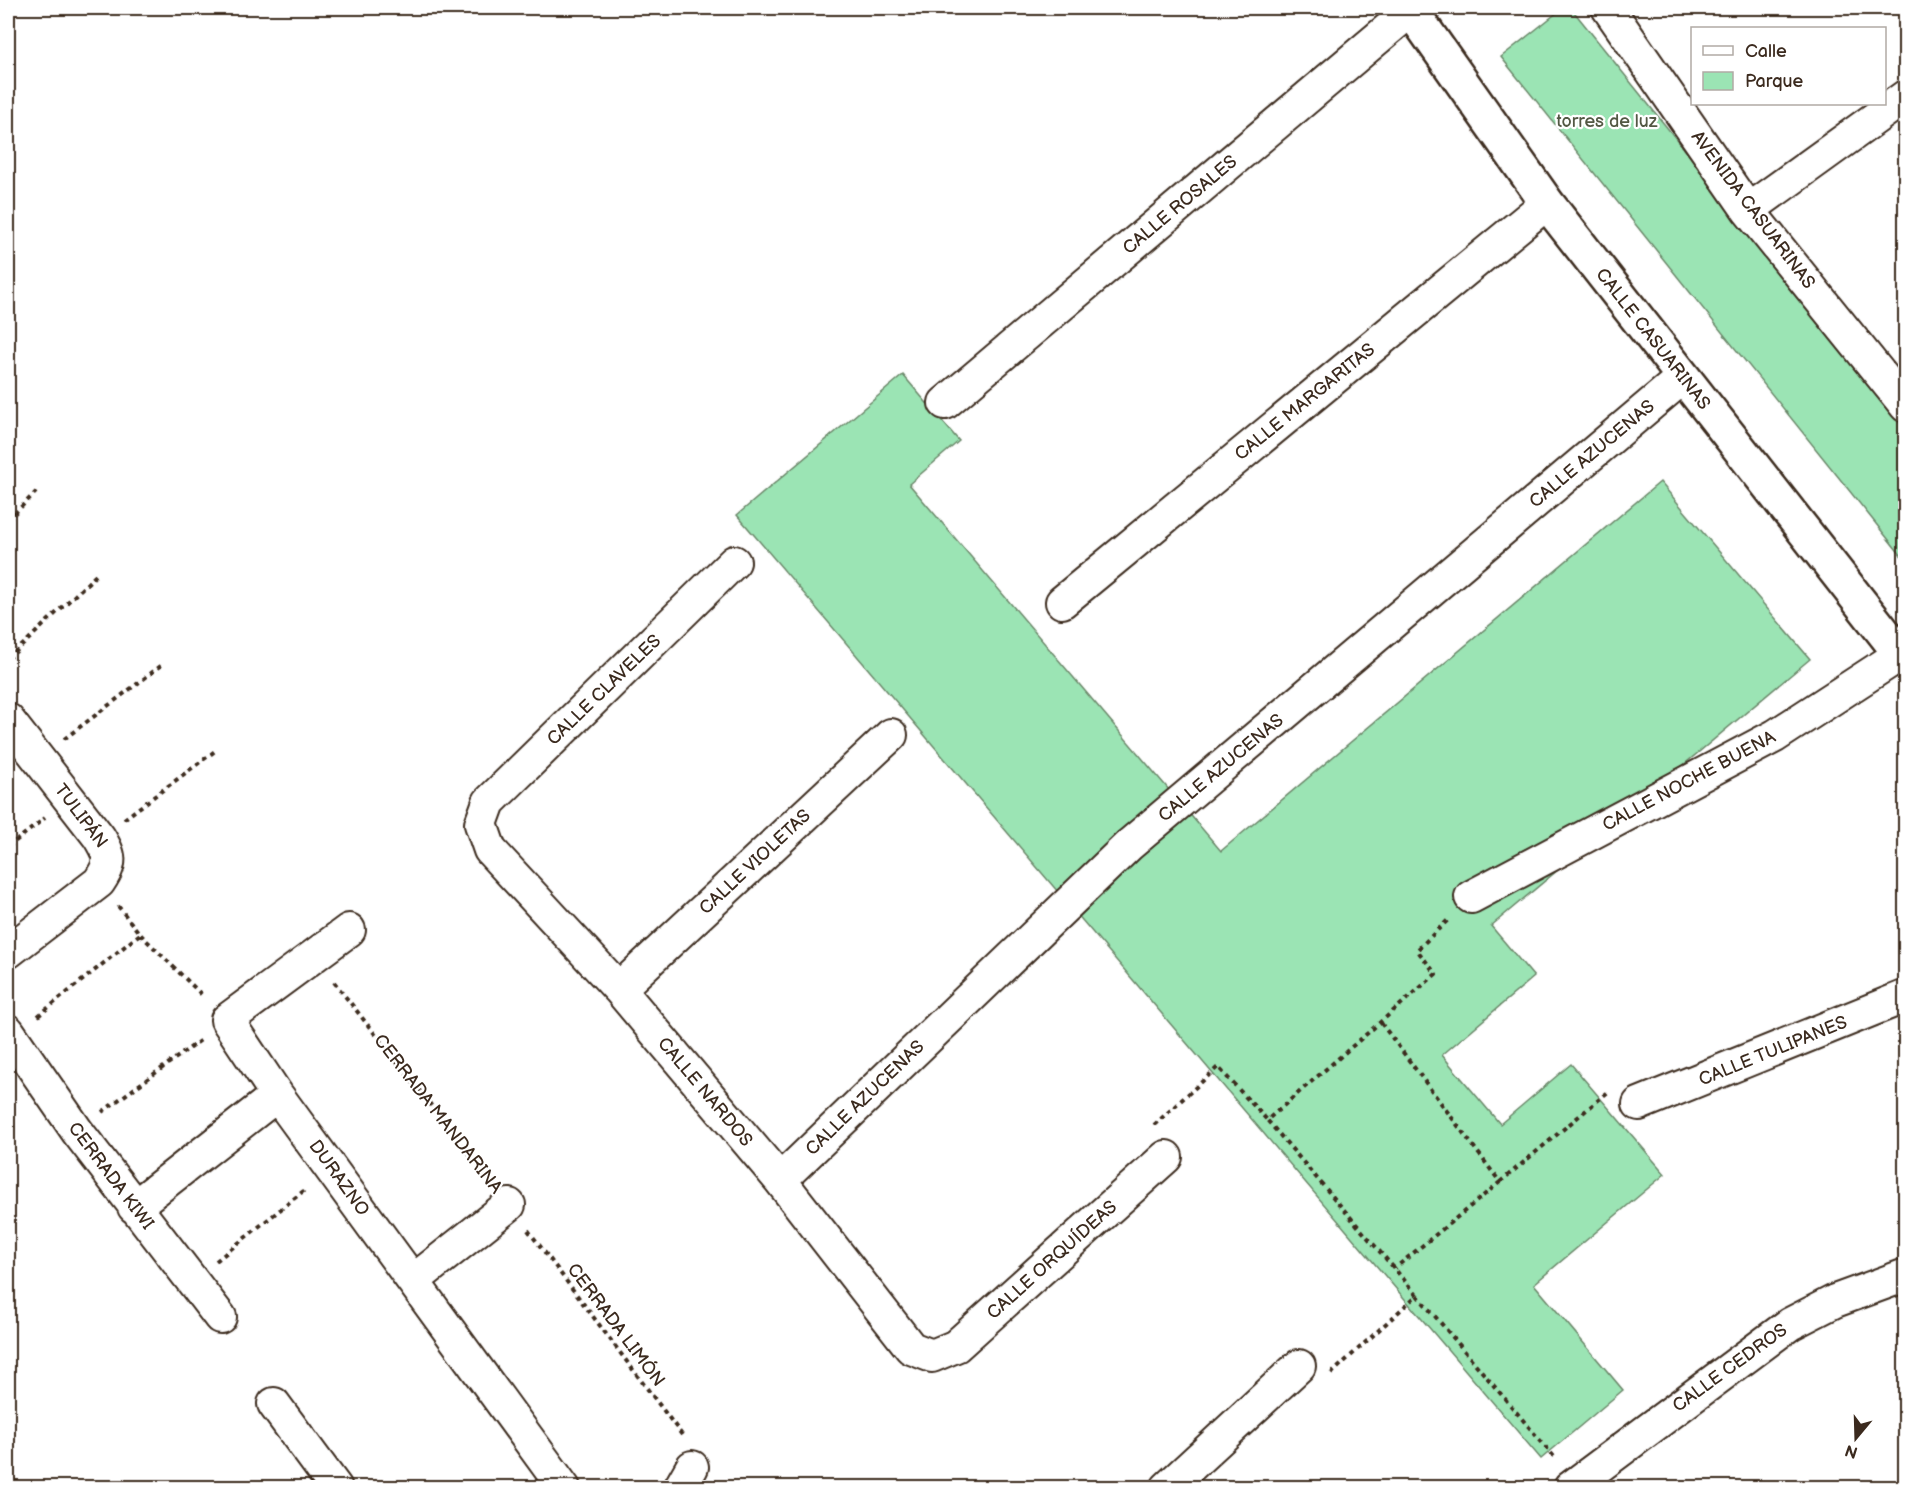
<svg xmlns="http://www.w3.org/2000/svg" width="1913" height="1495" viewBox="0 0 1913 1495" font-family="'Balsamiq Sans',sans-serif">
	<style>
		.green { fill: #9be4b4; stroke: #6b8769; stroke-width: 1.5 }
		.lines { fill: none; stroke-linecap: round; stroke-linejoin: round }
		.minor-casing { stroke: #3b2a1e; stroke-width: 36 }
		.tertiary-casing { stroke: #3b2a1e; stroke-width: 38 }
		.path { stroke: #3b2a1e; stroke-width: 4; stroke-dasharray: 4.5 4.5; stroke-linecap: butt }
		.minor { stroke: #fff; stroke-width: 32 }
		.tertiary { stroke: #fff; stroke-width: 33 }
		.labels { text-anchor: middle; dominant-baseline: central; stroke-width: 4.5; stroke-linejoin: round; paint-order: stroke }
		.park-label { font-size: 18px; fill: #535844; stroke: #fff }
		.street-label { font-size: 18px; fill: #3b2a1e; stroke: #fff }
	</style>
	<rect width="100%" height="100%" fill="#fff"/>
	<filter id="ink" filterUnits="userSpaceOnUse"><feTurbulence type="fractalNoise" baseFrequency=".0167" numOctaves="2"/><feDisplacementMap in="SourceGraphic" scale="12" xChannelSelector="R" yChannelSelector="G"/><feConvolveMatrix kernelMatrix="1 2 1 2 8 2 1 2 1" color-interpolation-filters="sRGB"/></filter>
	<g filter="url(#ink)">
		<path class="green" d="M1563,8H1571L1905,424V560L1501,57Z
			M903,375L959,441L909,484L1221,851L1660,482L1810,659L1491,926L1534,977L1442,1055L1500,1124L1571,1064L1665,1174L1534,1284L1623,1390L1541,1459L737,515Z"/>
		<g class="lines">
			<g class="minor-casing">
				<path id="minor" d="M1608,8L1748,210L1906,406
					M1748,210L1906,96
					M945,403L1411,10
					M734,562L489,802L481,824L490,850L619,989L780,1180L911,1348L932,1356L956,1346L1166,1157
					M1062,602L1547,203
					M8,720L99,837C111,857 112,862 99,882L8,952
					M1471,897L1775,736L1901,654
					M349,930L227,1020L277,1095L564,1488
					M619,989L891,735
					M8,1031L77,1131L220,1317
					M1639,1104L1906,996
					M780,1180L1129,845L1682,378
					M134,1207L277,1095
					M413,1281L509,1205
					M274,1404L336,1488
					M680,1488L692,1467
					M1167,1488L1299,1366
					M1570,1488L1790,1324L1835,1301L1906,1275"/>
			</g>
			<g class="tertiary-casing">
				<path id="tertiary" d="M1415,8L1411,10L1547,203L1906,661"/>
			</g>
			<path class="path" d="M8,520L36,492
				M8,659L96,575
				M64,739L162,665
				M124,819L215,751
				M8,847L45,818
				M118,906L140,934L204,997
				M334,982L489,1179
				M38,1016L140,934
				M1381,1023L1500,1182L1395,1268
				M102,1112L202,1039
				M1154,1125L1218,1067L1267,1120
				M1500,1182L1608,1092
				M528,1230L682,1435
				M216,1261L306,1189
				M1417,1295L1267,1120L1436,974L1417,950L1448,920
				M1331,1374L1417,1295L1556,1459"/>
			<use href="#minor" class="minor"/>
			<use href="#tertiary" class="tertiary"/>
		</g>
	</g>
	<g class="labels">
		<g class="park-label">
			<text x="1607" y="121">torres de luz</text>
		</g>
		<g class="street-label">
			<text transform="translate(1180 205) rotate(-40)">CALLE ROSALES</text>
			<text transform="translate(1753 210) rotate(53)">AVENIDA CASUARINAS</text>
			<text transform="translate(1653 339) rotate(52)">CALLE CASUARINAS</text>
			<text transform="translate(1305 402) rotate(-39)">CALLE MARGARITAS</text>
			<text transform="translate(1592 454) rotate(-40)">CALLE AZUCENAS</text>
			<text transform="translate(604 690) rotate(-44)">CALLE CLAVELES</text>
			<text transform="translate(1221 768) rotate(-40)">CALLE AZUCENAS</text>
			<text transform="translate(1689 781) rotate(-28)">CALLE NOCHE BUENA</text>
			<text transform="translate(81 816) rotate(53)">TULIPÁN</text>
			<text transform="translate(755 862) rotate(-43)">CALLE VIOLETAS</text>
			<text transform="translate(1773 1051) rotate(-22)">CALLE TULIPANES</text>
			<text transform="translate(705 1092) rotate(50)">CALLE NARDOS</text>
			<text transform="translate(865 1098) rotate(-44)">CALLE AZUCENAS</text>
			<text transform="translate(438 1114) rotate(52)">CERRADA MANDARINA</text>
			<text transform="translate(111 1176) rotate(53)">CERRADA KIWI</text>
			<text transform="translate(339 1178) rotate(54)">DURAZNO</text>
			<text transform="translate(1052 1260) rotate(-42)">CALLE ORQUÍDEAS</text>
			<text transform="translate(616 1325) rotate(53)">CERRADA LIMÓN</text>
			<text transform="translate(1730 1368) rotate(-36)">CALLE CEDROS</text>
		</g>
	</g>
	<rect width="1913" height="1495" fill="none" stroke="#fff" stroke-width="30"/>
	<rect x="15" y="15" width="1883" height="1465" fill="none" stroke="#3b2a1e" stroke-width="2" filter="url(#ink)"/>
	<rect x="1691" y="27" width="195" height="78" fill="#ffffff" stroke="#b1aaa5" stroke-width="1.5"/>
	<rect x="1703" y="46" width="30" height="9" fill="#ffffff" stroke="#b1aaa5" stroke-width="1.5"/>
	<text x="1745" y="57" font-size="18" fill="#3b2a1e">Calle</text>
	<rect x="1703" y="72" width="30" height="18" fill="#9be4b4" stroke="#b1aaa5" stroke-width="1.5"/>
	<text x="1745" y="87" font-size="18" fill="#3b2a1e">Parque</text>
	<g transform="translate(1856 1438) rotate(199)" stroke="#ffffff" stroke-width="4.5" paint-order="stroke">
	<path d="M0-4.5L10 22L0 15L-10 22Z" fill="#3b2a1e"/>
	<text y="-9" font-size="16" font-weight="bold" text-anchor="middle" fill="#3b2a1e">N</text>
	</g>
</svg>
